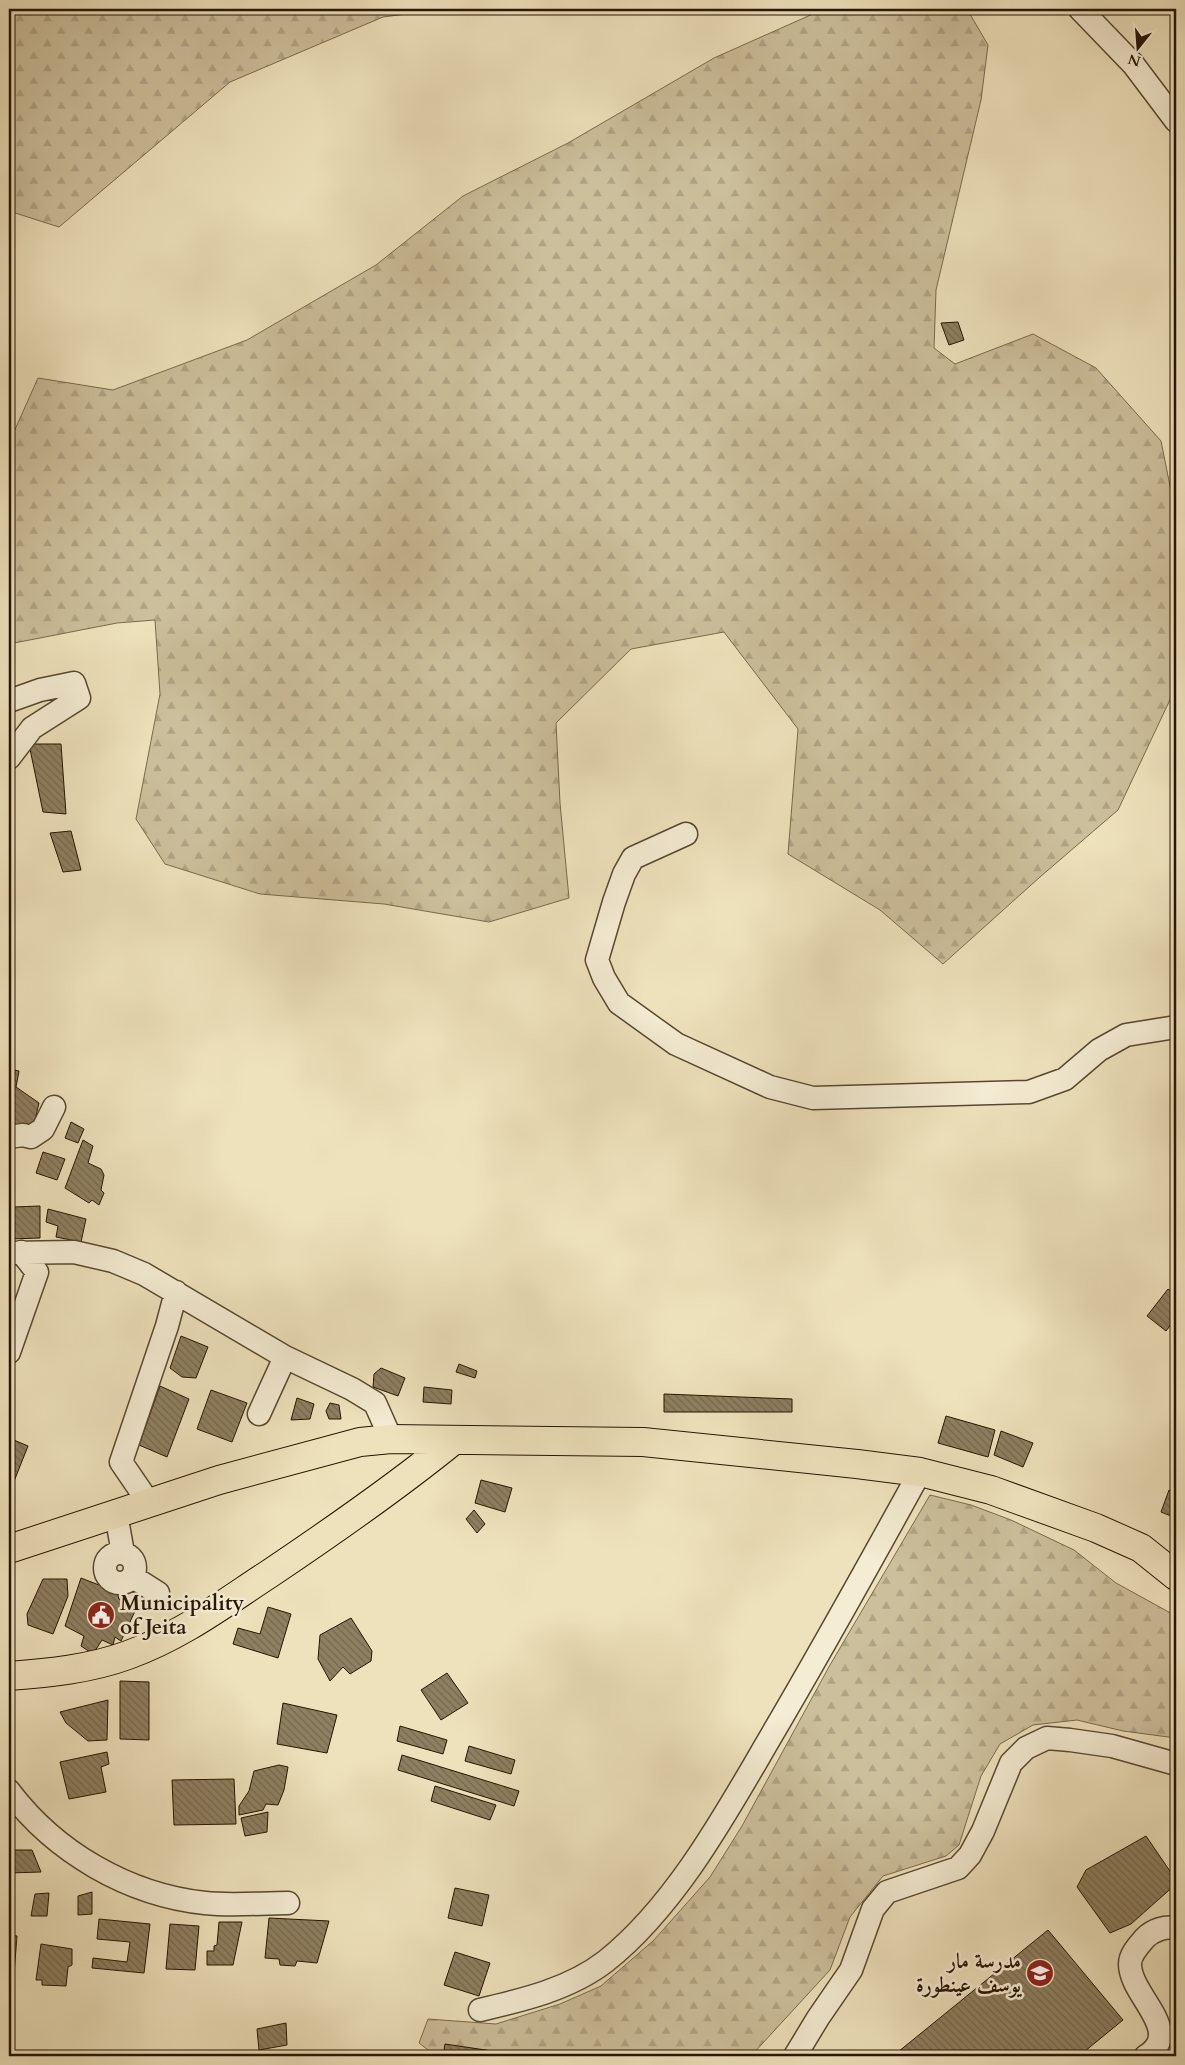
<svg xmlns="http://www.w3.org/2000/svg" width="1185" height="2065" viewBox="0 0 1185 2065" font-family="Cardo,Amiri,serif">
	<style>
		.forest { fill: url(#forest-firs); stroke: #796a4e }
		.building { fill: url(#building-back-hatch); stroke: #261500 }
		.lines { fill: none; stroke-linecap: round; stroke-linejoin: round }
		.minor-casing { stroke: #58482f; stroke-width: 25 }
		.highway-casing { stroke: #261500; stroke-width: 30 }
		.minor { stroke: #f4ecd3; stroke-width: 22 }
		.highway { stroke: #eee2bc; stroke-width: 28 }
		.labels { text-anchor: middle; dominant-baseline: central; stroke-width: 5; stroke-linejoin: round; paint-order: stroke }
		.poi-label { font-size: 21px; font-weight: bold; fill: #261500; stroke: #f4ecd3; text-anchor: start }
	</style>
	<defs>
		<pattern id="forest-firs" width="22" height="20" patternUnits="userSpaceOnUse" patternTransform="scale(1.25)"><rect width="22" height="20" fill="#ccbf9c"/><path d="M5 1l3.5 6h-7zM16 11l3.5 6h-7z" fill="#afa385"/></pattern>
		<pattern id="building-back-hatch" width="6" height="6" patternUnits="userSpaceOnUse" patternTransform="scale(1.25)"><rect width="6" height="6" fill="#8e8062"/><path d="M-1 5l2 2M0 0l6 6M5-1l2 2" fill="none" stroke="#74684e"/></pattern>
	</defs>
	<rect width="100%" height="100%" fill="#eee2bc"/>
	<filter id="stains"><feTurbulence type="fractalNoise" baseFrequency=".004" numOctaves="4"/><feColorMatrix values="0 0 0 0 .2 0 0 0 0 .09 0 0 0 0 .02 0 0 0 .5 -.17"/></filter>
	<radialGradient id="worn" r=".72"><stop offset=".6" stop-color="#630" stop-opacity="0"/><stop offset="1" stop-color="#630" stop-opacity=".3"/></radialGradient>
	<path class="forest" d="M9,9H445L383,17L230,82L59,227L9,211Z
		M824,9H967L988,45L981,100L936,290L934,348L955,364L1033,334L1096,368L1161,441L1176,516V687L1118,810L1040,877L943,964L880,910L788,854L798,729L724,632L631,649L556,723L560,803L569,898L489,922L384,904L260,894L165,864L136,819L160,694L155,620L117,623L9,644V443L38,378L113,390L247,340L376,265L463,196L568,143L714,58Z
		M930,1495L971,1505L1011,1520L1074,1550L1116,1583L1176,1616V1738L1123,1731L1077,1720L1033,1725L1000,1744L981,1776L959,1845L946,1856L883,1876L850,1917L830,1970L751,2056H436L419,2043L428,2019L496,2024L560,2004L601,1986L654,1940L710,1877L742,1826L830,1665Z"/>
	<path class="building" d="M958,322L964,340L949,345L941,323Z
		M29,744H61L66,814L43,812Z
		M71,831L81,870L63,872L50,833Z
		M9,1069L19,1071L16,1087L39,1103L32,1133L9,1130Z
		M71,1122L84,1129L78,1143L65,1138Z
		M83,1140L93,1146L88,1163L101,1169L104,1175L101,1190L104,1193L99,1205L92,1200L89,1203L65,1188Z
		M43,1152L65,1159L57,1180L36,1173Z
		M40,1206V1238L9,1239V1217L13,1207Z
		M48,1209L86,1219L81,1242L56,1237L58,1226L46,1222Z
		M1168,1289L1176,1295V1318L1166,1331L1147,1316Z
		M181,1336L208,1347L196,1378L182,1377L170,1368Z
		M459,1364L477,1371L475,1378L456,1372Z
		M381,1368L405,1378L398,1396L373,1387L374,1374Z
		M160,1386L189,1399L167,1457L139,1445Z
		M424,1387L452,1390L451,1404L423,1402Z
		M211,1390L247,1403L232,1442L197,1429Z
		M664,1394L792,1399V1412H664Z
		M297,1398L314,1404L310,1419L291,1420Z
		M330,1403L339,1405L341,1419H329L326,1411Z
		M946,1416L995,1430L988,1457L938,1443Z
		M1001,1431L1033,1443L1023,1467L994,1455Z
		M9,1438L28,1446L9,1494Z
		M481,1480L512,1488L505,1512L475,1503Z
		M1169,1490L1176,1493V1518L1161,1512Z
		M474,1510L485,1524L477,1533L466,1519Z
		M81,1578L117,1592L119,1599L136,1609L121,1641L115,1637L113,1645L102,1640L93,1654L81,1646L84,1636L65,1626Z
		M43,1579H67L68,1596L53,1634L28,1625L27,1614Z
		M268,1607L291,1614L278,1658L233,1644L238,1628L260,1634Z
		M351,1618L372,1651L371,1661L350,1674L343,1667L330,1681L318,1659L320,1635Z
		M447,1673L468,1703L441,1720L421,1690Z
		M120,1681L149,1682V1740L120,1739Z
		M108,1700L107,1740L88,1741L66,1723L60,1712Z
		M283,1703L337,1715L327,1753L277,1744Z
		M400,1726L447,1740L443,1754L397,1741Z
		M469,1746L515,1760L511,1774L465,1761Z
		M107,1752L109,1764L101,1767L106,1792L69,1799L60,1762Z
		M402,1755L519,1791L514,1806L398,1770Z
		M279,1765L288,1767L284,1790L278,1805L266,1804L263,1810L239,1815V1806L249,1791L254,1771Z
		M234,1779L236,1824L174,1825L172,1780Z
		M435,1786L496,1805L490,1820L431,1801Z
		M268,1812L267,1832L245,1836L241,1818Z
		M1146,1836L1176,1880V1884L1131,1924L1110,1933L1077,1887L1086,1870Z
		M9,1850H32L41,1872L9,1873Z
		M455,1888L489,1895L482,1926L448,1918Z
		M92,1892V1914L78,1915V1896Z
		M49,1893L47,1916H31L35,1894Z
		M269,1918L329,1921L317,1963L297,1961L295,1966L280,1965L279,1959L265,1958Z
		M99,1919L150,1924L144,1973L92,1968L93,1958L127,1962L130,1942L97,1939Z
		M219,1922H242L233,1965H207V1951H214V1946L217,1945Z
		M170,1924L199,1926L195,1970L166,1969Z
		M1048,1930L1123,2020L1079,2056H893Z
		M9,1935L17,1936L14,1974L9,1972Z
		M41,1944L72,1949V1965L68,1967L66,1986L42,1985V1980H36Z
		M455,1952L490,1963L479,1996L444,1985Z
		M286,2023L287,2045L259,2050L257,2029Z
		M445,2044L499,2052L498,2056H443Z"/>
	<g class="lines">
		<g class="minor-casing">
			<path id="minor" d="M1080,9L1133,64L1176,121
				M9,701L40,690L74,683L79,698L32,728L9,758
				M686,834L633,858L624,874L614,902L597,960L604,978L619,1003L676,1044L770,1087L813,1098L1029,1092L1065,1079L1099,1050L1126,1035L1176,1027
				M9,1137L23,1135L31,1137L43,1129L54,1107
				M9,1253L74,1252L113,1261L144,1274L285,1357L352,1389L375,1403L391,1439
				M9,1352L37,1272L21,1252
				M259,1414L285,1357
				M149,1503L121,1462L167,1326L176,1292
				M116,1514L123,1553
				M105 1568a15 15 0 1 1 30 0a15 15 0 1 1-30 0Z
				M133,1577L158,1593
				M9,1791C55,1852 128,1895 205,1903C232,1906 261,1903 288,1903
				M480,2010C523,2000 570,1989 606,1961C674,1907 724,1817 767,1743C820,1653 870,1563 920,1472
				M795,2056L818,2018L851,1970L873,1909L887,1892L958,1868L970,1855L983,1831L1011,1763L1026,1748L1047,1738L1070,1740L1112,1746L1176,1764
				M1146,2056C1185,2031 1130,1996 1130,1964C1130,1954 1139,1945 1145,1938C1153,1930 1165,1926 1176,1928"/>
		</g>
		<g class="highway-casing">
			<path id="highway" d="M9,1549L219,1480L360,1442L391,1439L643,1442L857,1464L920,1472L991,1490L1096,1528L1141,1548L1176,1576
				M9,1676C49,1673 90,1669 128,1655C181,1636 223,1604 269,1574C333,1531 395,1488 454,1440"/>
		</g>
		<use href="#minor" class="minor"/>
		<use href="#highway" class="highway"/>
	</g>
	<defs>
		<g id="civic-disc" transform="scale(1.4375)"><circle r="9.5" fill="#8f2418" stroke="#f4ecd3"/><path d="M-.6-6.5H3V-4.5H.6V-3L4-1V1h2V6H-6V1h2V-1L-.6-3ZM-1.2 2.5V6h2.4V2.5Z" fill="#fff"/></g>
		<g id="school-disc" transform="scale(1.4375)"><circle r="9.5" fill="#8f2418" stroke="#f4ecd3"/><path d="M0-5L7-2L0 1L-7-2ZM-4 1L0 2.5L4 1V4Q0 6-4 4Z" fill="#fff"/></g>
	</defs>
	<g fill-rule="evenodd">
		<use href="#civic-disc" x="101" y="1615"/>
		<use href="#school-disc" x="1040" y="1973"/>
	</g>
	<g class="labels">
		<g class="poi-label">
			<text x="120" y="1603">Municipality<tspan x="120" dy="24">of Jeita</tspan></text>
			<text x="1021" y="1961" text-anchor="end">مدرسة مار<tspan x="1021" dy="24">يوسف عينطورة</tspan></text>
		</g>
	</g>
	<rect width="1185" height="2065" fill="none" stroke="#eee2bc" stroke-width="30"/>
	<rect x="10" y="10" width="1165" height="2045" fill="none" stroke="#261500" stroke-width="2.5"/>
	<rect x="15" y="15" width="1155" height="2035" fill="none" stroke="#261500"/>
	<g transform="translate(1138 48) rotate(197)" stroke="#f4ecd3" stroke-width="4" paint-order="stroke">
	<path d="M0-4L9 19L0 12L-9 19Z" fill="#261500"/>
	<text y="-8" font-size="14" font-weight="bold" text-anchor="middle" fill="#261500">N</text>
	</g>
	<rect width="100%" height="100%" filter="url(#stains)"/>
	<rect width="100%" height="100%" fill="url(#worn)"/>
</svg>
